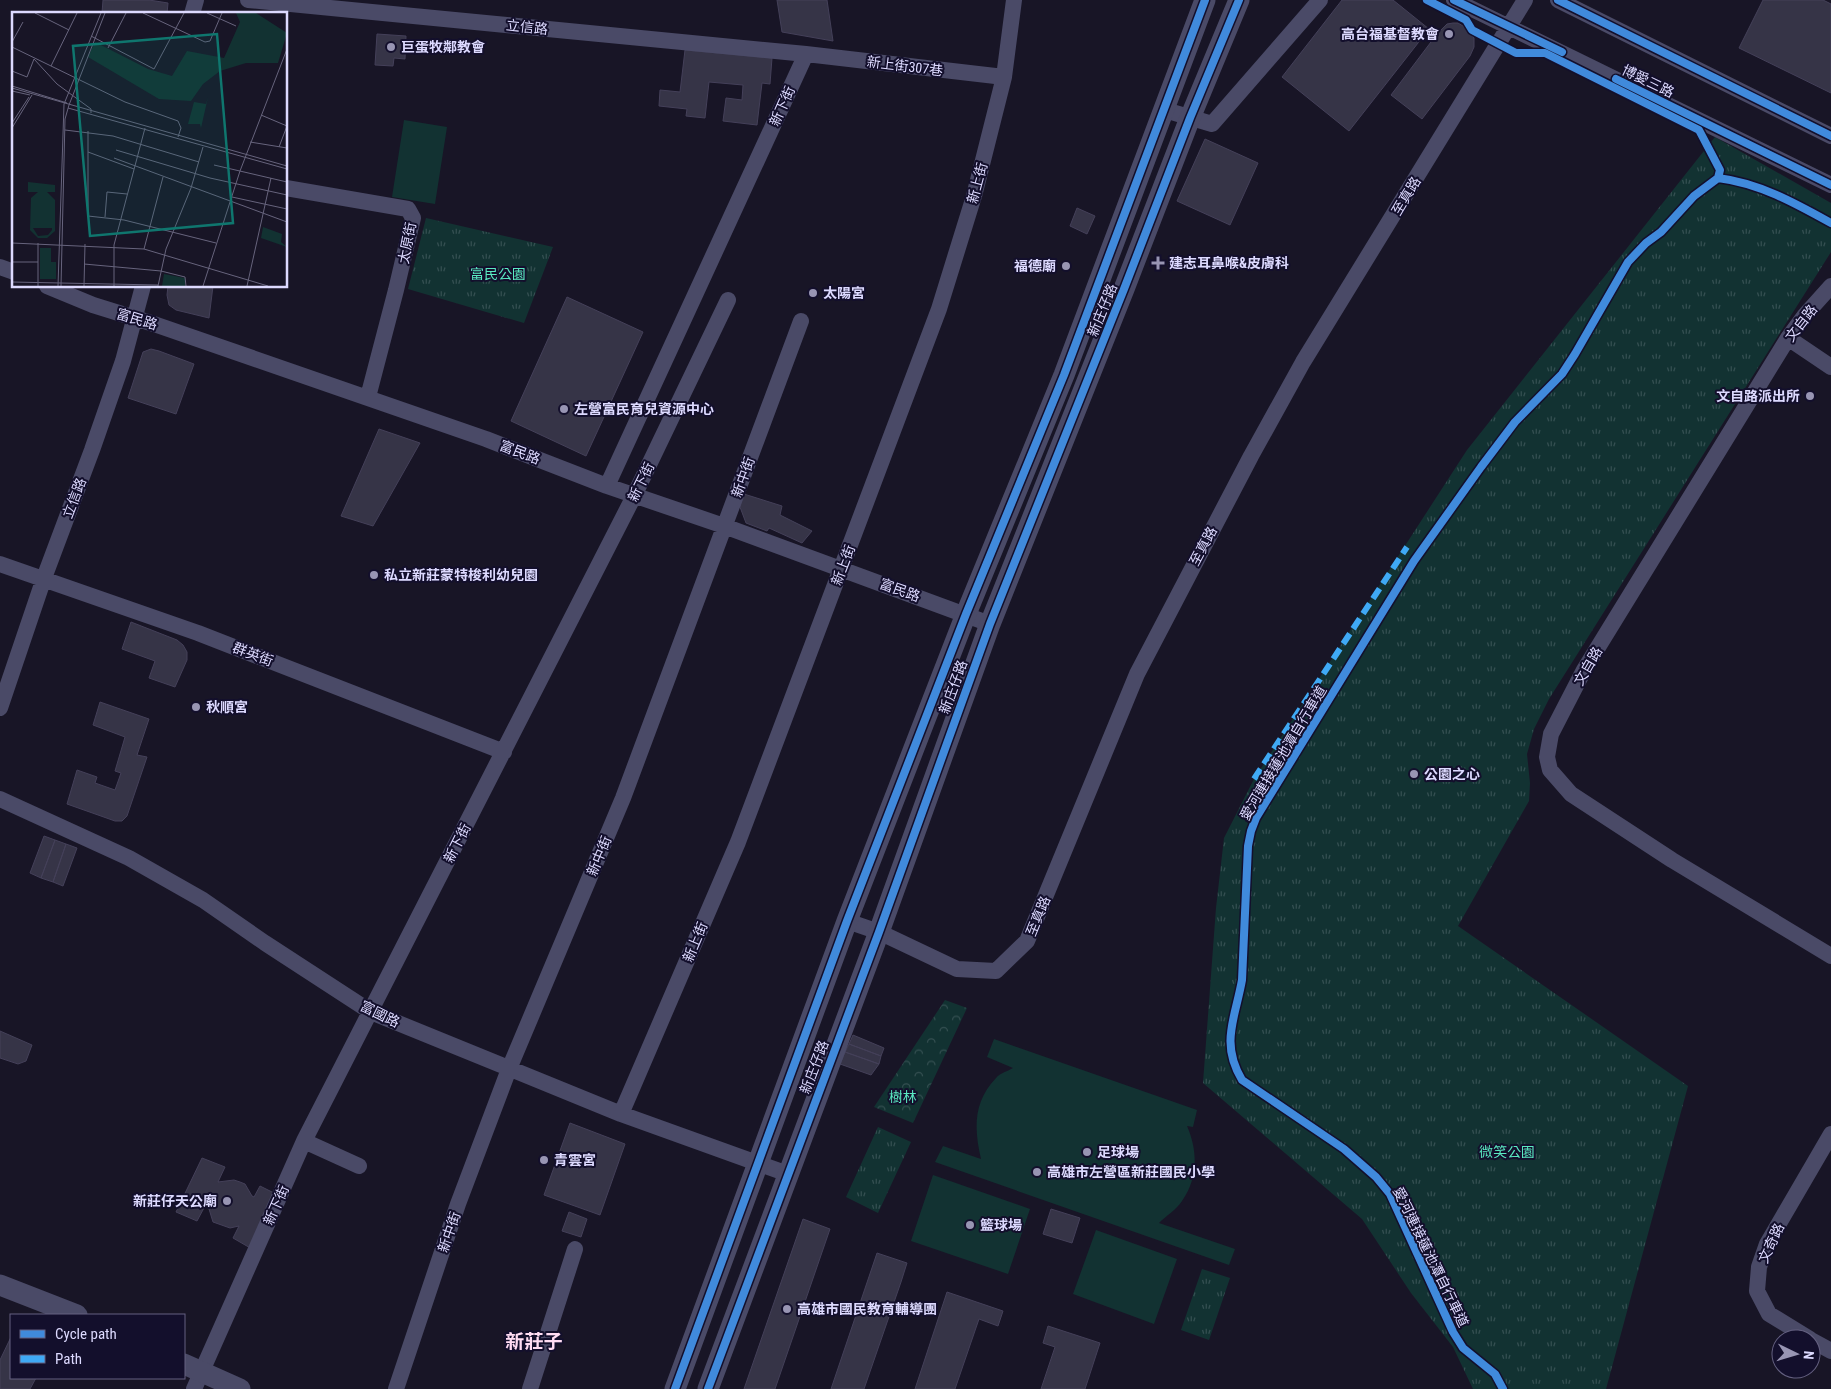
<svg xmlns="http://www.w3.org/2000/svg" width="1831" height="1389" viewBox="0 0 1831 1389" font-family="'Roboto Condensed','Noto Sans TC',sans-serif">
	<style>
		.forest { fill: url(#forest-crowns) }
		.park { fill: url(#park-tufts) }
		.garden { fill: #123232 }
		.building { fill: #363447; stroke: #444059 }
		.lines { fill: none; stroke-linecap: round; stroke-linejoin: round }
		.minor { stroke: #4a4a67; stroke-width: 16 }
		.tertiary { stroke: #4a4a67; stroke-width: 21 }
		.quiet { stroke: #3fa9f5; stroke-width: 6; stroke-dasharray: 12 6; stroke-linecap: butt }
		.cycleway-casing { stroke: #130f2c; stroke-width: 11 }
		.cycleway { stroke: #408adc; stroke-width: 8 }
		.poi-dot { fill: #9895b3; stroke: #130f2c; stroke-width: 2 }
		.labels { text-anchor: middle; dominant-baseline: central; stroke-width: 4; stroke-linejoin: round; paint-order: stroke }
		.street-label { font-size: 14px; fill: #dddaff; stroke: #130f2c }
		.poi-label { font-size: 14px; font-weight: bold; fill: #dddaff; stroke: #130f2c; text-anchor: start }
		.park-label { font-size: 14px; fill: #5aeac2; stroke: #130f2c }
		.district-label { font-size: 19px; font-weight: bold; fill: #ffdcf3; stroke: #130f2c }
		.inset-road { fill: none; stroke: #67647d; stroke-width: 1 }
		.view { fill: #0f766e; fill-opacity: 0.15; stroke: #0f766e; stroke-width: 2.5 }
		.inset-edge { fill: none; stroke: #dddaff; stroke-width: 2.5 }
	</style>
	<defs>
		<pattern id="forest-crowns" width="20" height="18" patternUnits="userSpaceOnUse" patternTransform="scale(1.25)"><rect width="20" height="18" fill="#123232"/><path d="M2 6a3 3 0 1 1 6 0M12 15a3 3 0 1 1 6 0" fill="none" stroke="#344f51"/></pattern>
		<pattern id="park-tufts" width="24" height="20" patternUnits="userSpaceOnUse" patternTransform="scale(1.25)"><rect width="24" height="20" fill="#123232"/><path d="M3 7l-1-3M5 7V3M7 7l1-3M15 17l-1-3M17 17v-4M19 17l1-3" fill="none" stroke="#344f51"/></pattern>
	</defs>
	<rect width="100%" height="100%" fill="#181526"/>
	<path class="forest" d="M945,1000L967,1008L913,1123L874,1107Z"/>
	<path class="park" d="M1715,137L1831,203V252L1549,699L1534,729L1527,754L1530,783L1529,801L1458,926L1688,1086L1606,1389H1473L1453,1347L1411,1293L1362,1219L1203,1083L1216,908L1224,838L1254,779L1467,450Z
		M426,218L553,247L524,323L408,289Z
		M878,1127L911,1142L878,1213L846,1197Z
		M1202,1269L1230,1278L1209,1340L1181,1330Z"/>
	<path class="garden" d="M404,120L447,127L435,204L392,197Z
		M994,1039L1197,1110L1193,1127L1187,1126C1198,1151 1198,1178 1182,1201C1177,1209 1166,1216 1159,1223L1235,1249L1229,1265L935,1162L943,1146L981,1159C974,1129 973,1102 996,1078C1000,1073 1008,1071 1013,1068L987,1057Z
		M933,1175L1030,1209L1008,1274L911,1241Z
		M1096,1230L1177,1259L1154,1324L1073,1294Z"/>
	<path class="building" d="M103,0H149L168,3L167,14H107L102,13Z
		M777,0H827L833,41L782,32Z
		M1342,0H1393L1429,29L1349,131L1282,77Z
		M1763,0H1823L1831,4V93L1739,48Z
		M1453,23H1458L1468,29L1474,38V47L1470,56L1422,119L1391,95L1437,34L1447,24Z
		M377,34L406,36L405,59L394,58L393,66L375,65Z
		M685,50L772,58L770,84L762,83L757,125L723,121L726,98L742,100L743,85L709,82L705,118L686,116L687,109L659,106L660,90L680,92Z
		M1205,139L1258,163L1230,225L1177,201Z
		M1077,208L1095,216L1087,234L1070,226Z
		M168,286H213L209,318L176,310L169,305L167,295Z
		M567,297L643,332L586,456L511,421Z
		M151,349L159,351L194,364L176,414L128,398L143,352Z
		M379,429L420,443L373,526L341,516Z
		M744,494L782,506L780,515L812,531L802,543L769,528L767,531L746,523L740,507Z
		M131,622L177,640L183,645L187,652V660L175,687L149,678L155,661L122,649Z
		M100,702L149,719L137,755L147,757L127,816L122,821H115L67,804L77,770L97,777L95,783L115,790L121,773L115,771L125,737L93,725Z
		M44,836L55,840L41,878L30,873Z
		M55,840L66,844L53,882L41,878Z
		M66,844L77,848L63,886L53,882Z
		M0,1031L32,1045L26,1061L18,1064L0,1058Z
		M853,1035L884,1048L881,1056L849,1044Z
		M849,1044L881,1056L879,1064L845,1052Z
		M845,1052L879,1064L871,1075L840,1064Z
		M570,1123L625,1144L600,1215L544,1195Z
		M202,1158L225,1167L218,1182L234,1180L240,1182L245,1184L252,1196L254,1197L260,1186L276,1194L252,1249L233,1238L239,1226L230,1228L213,1222L209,1209L205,1206L197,1221L176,1212Z
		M1051,1209L1080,1218L1072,1243L1043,1234Z
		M569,1212L587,1219L581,1237L562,1231Z
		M803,1219L830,1229L775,1389H744Z
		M877,1253L907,1263L901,1282L864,1389H831Z
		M947,1292L1003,1311L998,1326L979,1319L955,1389H915Z
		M1048,1326L1100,1343L1085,1389H1041L1055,1347L1043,1343Z
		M11,1337V1378H36L30,1389H0V1360Z"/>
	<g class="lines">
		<path class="minor" d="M248,0L806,54L1004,77
			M1454,0L1831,185
			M1558,0L1831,136
			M192,14L196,0
			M1165,110L1212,124L1320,0
			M286,188L408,209L413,218L396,290L368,397
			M0,267L14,272
			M47,286L93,305L154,324L486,439L607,486L724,526L990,624
			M1831,286L1805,315L1788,338L1584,670L1551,734L1547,757L1550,770L1571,794L1672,860L1831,956
			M1788,338L1831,367
			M607,486L806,54
			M0,564L198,633L504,752
			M0,708L44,578L92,450L123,361L143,286
			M0,799L129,858L203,900L265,943L371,1012L621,1114L788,1174
			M847,921L879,932L957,969L996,971L1027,941L1137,674L1251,456L1303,362L1525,0
			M621,1114L738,842L939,309L974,196L1004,77L1014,0
			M304,1141L359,1166
			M1810,1339L1769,1314L1757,1291L1759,1267L1767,1244L1831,1134
			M1811,1340L1831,1351
			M194,1389L304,1141L634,496L728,300
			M396,1389L458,1204L509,1069L623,798L801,321
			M530,1389L575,1249"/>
		<path class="tertiary" d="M0,1285L77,1315
			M184,1364L240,1389
			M675,1389L847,921L966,614L1064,375L1205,0
			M708,1389L879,932L990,624L1124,289L1190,118L1239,0"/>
		<path class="quiet" d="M1254,779L1407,547"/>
		<g class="cycleway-casing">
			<path id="cycleway" d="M1427,0L1466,20L1472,30L1516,53H1545L1699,130L1720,170L1718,178L1694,196L1661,232L1646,243L1628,262L1575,354L1562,374L1515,422L1481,467L1414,561L1256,818L1251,831L1248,846L1242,980C1235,1019 1220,1043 1242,1080L1344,1149L1376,1177L1390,1194L1453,1332L1463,1348L1495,1374L1503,1389
				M1454,0L1562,52
				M1558,0L1831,136
				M1616,79L1831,185
				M1718,178C1759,183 1795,203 1831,223
				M675,1389L847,921L966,614L1064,375L1205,0
				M708,1389L879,932L990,624L1124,289L1190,118L1239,0"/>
		</g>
		<use href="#cycleway" class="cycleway"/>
	</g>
	<g class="poi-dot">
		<circle cx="1449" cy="34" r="5"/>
		<circle cx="391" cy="47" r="5"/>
		<path d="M1155.5 255.5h5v5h5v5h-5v5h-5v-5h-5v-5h5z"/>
		<circle cx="1066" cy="266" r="5"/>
		<circle cx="813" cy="293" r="5"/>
		<circle cx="1810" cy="396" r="5"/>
		<circle cx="564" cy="409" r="5"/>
		<circle cx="374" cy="575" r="5"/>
		<circle cx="196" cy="707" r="5"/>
		<circle cx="1414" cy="774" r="5"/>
		<circle cx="1087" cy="1152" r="5"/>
		<circle cx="544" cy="1160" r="5"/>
		<circle cx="1037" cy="1172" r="5"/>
		<circle cx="227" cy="1201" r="5"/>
		<circle cx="970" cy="1225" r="5"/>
		<circle cx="787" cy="1309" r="5"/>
	</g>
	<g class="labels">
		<g class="street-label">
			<text transform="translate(527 27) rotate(6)">立信路</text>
			<text transform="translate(905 66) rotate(7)">新上街307巷</text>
			<text transform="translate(1648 81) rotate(26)">博愛三路</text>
			<text transform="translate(782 106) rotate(-66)">新下街</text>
			<text transform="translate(977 183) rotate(-75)">新上街</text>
			<text transform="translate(1406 196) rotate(-59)">至真路</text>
			<text transform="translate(407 243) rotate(-79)">太原街</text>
			<text transform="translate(1102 310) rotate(-68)">新庄仔路</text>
			<text transform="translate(137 319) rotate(17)">富民路</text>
			<text transform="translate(1801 323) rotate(-52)">文自路</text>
			<text transform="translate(520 452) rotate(21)">富民路</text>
			<text transform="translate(743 477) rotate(-70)">新中街</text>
			<text transform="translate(641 482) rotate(-64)">新下街</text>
			<text transform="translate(74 498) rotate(-69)">立信路</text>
			<text transform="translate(1203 546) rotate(-62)">至真路</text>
			<text transform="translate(843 565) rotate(-69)">新上街</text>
			<text transform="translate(900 590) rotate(20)">富民路</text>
			<text transform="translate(253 654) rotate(21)">群英街</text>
			<text transform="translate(1588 666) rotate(-60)">文自路</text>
			<text transform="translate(953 687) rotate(-70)">新庄仔路</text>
			<text transform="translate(1283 753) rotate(-59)">愛河連接蓮池潭自行車道</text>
			<text transform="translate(457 843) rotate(-63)">新下街</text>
			<text transform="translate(599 856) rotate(-67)">新中街</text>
			<text transform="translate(1038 916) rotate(-68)">至真路</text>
			<text transform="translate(695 942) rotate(-67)">新上街</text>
			<text transform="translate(380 1014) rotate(26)">富國路</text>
			<text transform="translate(814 1067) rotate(-69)">新庄仔路</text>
			<text transform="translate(276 1205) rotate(-66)">新下街</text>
			<text transform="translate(449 1232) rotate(-71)">新中街</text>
			<text transform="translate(1771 1243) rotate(-65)">文奇路</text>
			<text transform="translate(1431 1257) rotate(64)">愛河連接蓮池潭自行車道</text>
		</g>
		<g class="poi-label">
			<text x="1439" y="34" text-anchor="end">高台福基督教會</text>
			<text x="401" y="47">巨蛋牧鄰教會</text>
			<text x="1169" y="263">建志耳鼻喉&amp;皮膚科</text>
			<text x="1056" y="266" text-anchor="end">福德廟</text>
			<text x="823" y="293">太陽宮</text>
			<text x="1800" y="396" text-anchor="end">文自路派出所</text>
			<text x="574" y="409">左營富民育兒資源中心</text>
			<text x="384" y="575">私立新莊蒙特梭利幼兒園</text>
			<text x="206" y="707">秋順宮</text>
			<text x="1424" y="774">公園之心</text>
			<text x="1097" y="1152">足球場</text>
			<text x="554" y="1160">青雲宮</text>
			<text x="1047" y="1172">高雄市左營區新莊國民小學</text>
			<text x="217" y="1201" text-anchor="end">新莊仔天公廟</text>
			<text x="980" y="1225">籃球場</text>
			<text x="797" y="1309">高雄市國民教育輔導團</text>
		</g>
		<g class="park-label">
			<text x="498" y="274">富民公園</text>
			<text x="903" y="1097">樹林</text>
			<text x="1507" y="1152">微笑公園</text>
		</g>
		<g class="district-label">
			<text x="534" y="1341">新莊子</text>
		</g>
	</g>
	<g transform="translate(12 12)">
		<rect width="275" height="275" fill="#181526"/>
		<path d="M251,215L270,222L269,230L275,235L249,226Z" fill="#123232"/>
		<path d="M224,1H244L275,21L266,51H234L208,59L191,72L179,89L147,87L76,45L83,30L136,57L160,64L175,39L212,46L228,10ZM28,236H39V250H44V267H28ZM152,262L173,266V274H150Z" fill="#123232"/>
		<path d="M196,85L189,116L188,112H176L182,90L194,92ZM16,170L43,173V180H35L43,188V219L35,226H26L18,218L19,186L26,180H16ZM21,216H40V218L36,223L26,224Z" fill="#123232" fill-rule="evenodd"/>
		<path class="inset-road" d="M23,1L57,18M131,1L193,30L198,29L210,1M195,1L224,14M79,24L142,57L172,1M0,30L11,10M0,35L113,90L166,109L169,116L166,125M96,36L114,1M22,47L45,72L79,97V101M39,54L65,1M0,59L15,65L22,47M0,74L55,91M0,76L275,154M0,79L18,83M52,92L89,1M57,93L93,1M56,96L275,157M249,103L275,114M0,111L17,85M0,116L20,83M53,118L101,124L187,150M76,119V204L112,208L204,231M238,130L275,136M267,135L275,114M104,138L198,166L275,183M76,140L122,157M102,146L275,210M202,153L275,170M220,185L275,197M93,205L95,180L115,182M0,231L132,237L256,274M132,237L151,165M0,250H26M72,252L149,259L173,265L174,274M0,270L146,273M26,274V231M46,274L52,92M49,274L53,107L57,93M72,274L73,232M102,274V233L133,116M146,274L154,237L179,176L191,135M191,274L228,159L275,37M235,274L259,166"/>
		<path class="view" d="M205,22L221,211L78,224L61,34Z"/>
		<rect width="275" height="275" class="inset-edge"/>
	</g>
	<rect x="10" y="1314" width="175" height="65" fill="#130f2c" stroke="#646080"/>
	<rect x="20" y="1330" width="25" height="8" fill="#408adc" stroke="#646080"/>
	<text x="55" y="1339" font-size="15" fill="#dddaff">Cycle path</text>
	<rect x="20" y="1355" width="25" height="8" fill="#3fa9f5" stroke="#646080"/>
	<text x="55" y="1364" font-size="15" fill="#dddaff">Path</text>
	<g transform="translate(1796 1354) rotate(95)"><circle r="24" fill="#130f2c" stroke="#646080"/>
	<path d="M0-4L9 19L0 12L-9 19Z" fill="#9895b3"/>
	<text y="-8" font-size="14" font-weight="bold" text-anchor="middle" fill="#dddaff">N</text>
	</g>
</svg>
